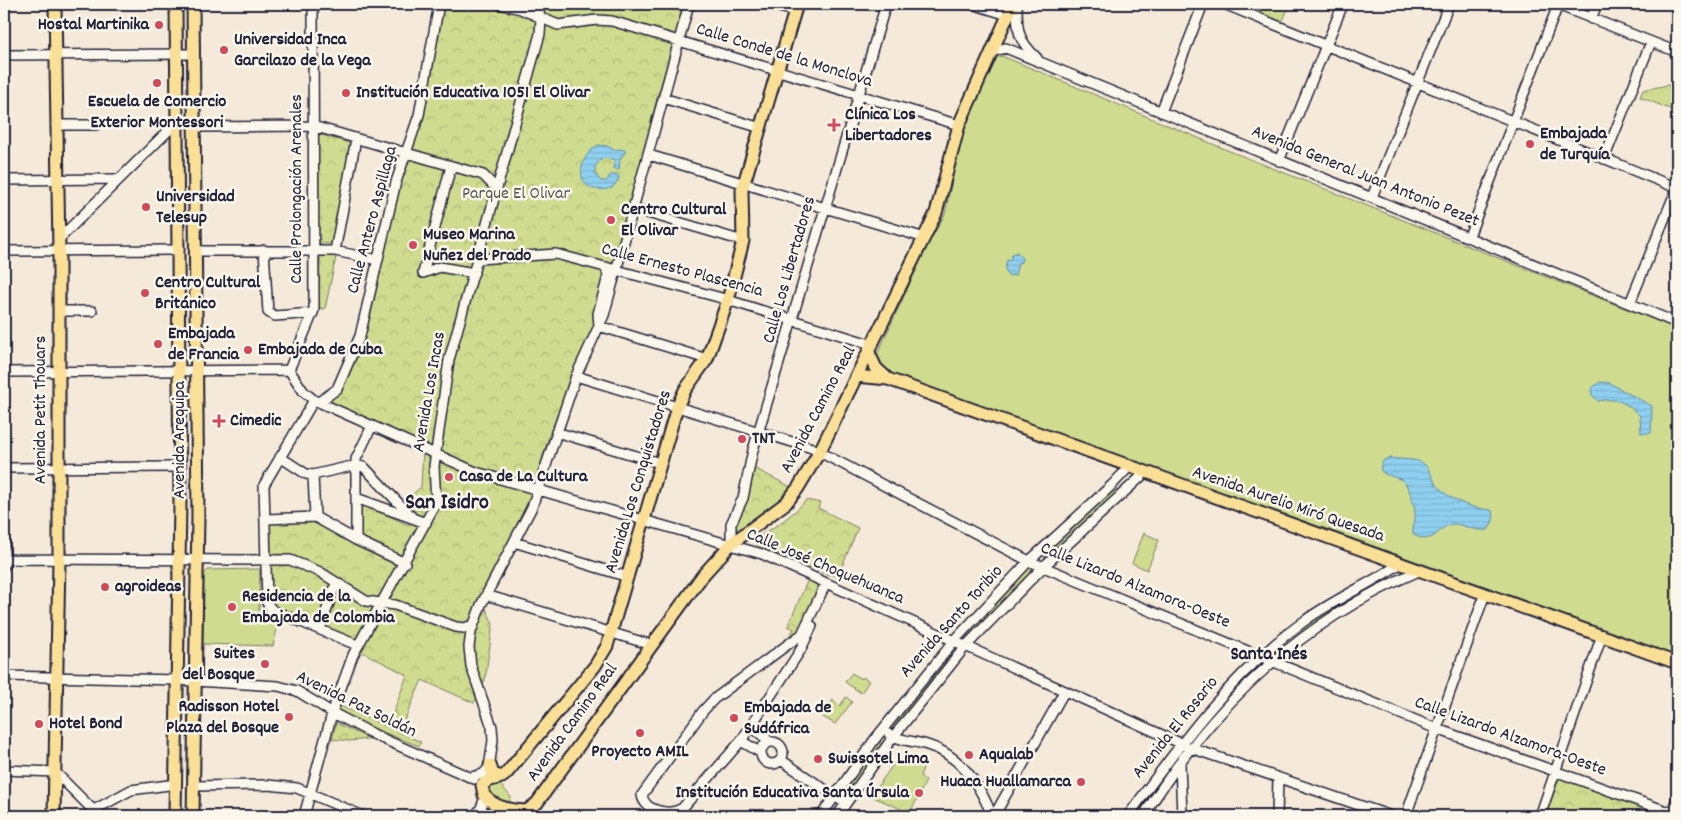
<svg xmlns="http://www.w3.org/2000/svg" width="1681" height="820" viewBox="0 0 1681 820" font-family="Dekko,sans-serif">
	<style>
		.green { fill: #cfdb8e; stroke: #787e64 }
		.forest { fill: url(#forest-crowns); stroke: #787e64 }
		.water { fill: url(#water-rules); stroke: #638aa8 }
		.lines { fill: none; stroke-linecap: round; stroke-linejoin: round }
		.minor-casing { stroke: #22223b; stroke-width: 12 }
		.major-casing { stroke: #22223b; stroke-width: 15 }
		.minor { stroke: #fbf7ec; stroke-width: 9 }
		.major { stroke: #fadf96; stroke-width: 11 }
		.poi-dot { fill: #d1495b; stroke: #fbf7ec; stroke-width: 2 }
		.labels { text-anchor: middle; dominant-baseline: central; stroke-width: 5; stroke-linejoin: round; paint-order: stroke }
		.poi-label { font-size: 18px; font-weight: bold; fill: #22223b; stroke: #fbf7ec; text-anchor: start }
		.street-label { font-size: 18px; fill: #22223b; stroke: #fbf7ec }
		.park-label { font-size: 18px; fill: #565a54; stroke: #fbf7ec }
		.neighbourhood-label { font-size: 19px; font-weight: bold; fill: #22223b; stroke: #fbf7ec }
		.district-label { font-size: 22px; font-weight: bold; fill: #22223b; stroke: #fbf7ec }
	</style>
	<defs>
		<pattern id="forest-crowns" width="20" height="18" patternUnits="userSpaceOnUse" patternTransform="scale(1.25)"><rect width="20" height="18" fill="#cfdb8e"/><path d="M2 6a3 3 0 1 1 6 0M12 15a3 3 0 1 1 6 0" fill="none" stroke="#b1bc7b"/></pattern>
		<pattern id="water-rules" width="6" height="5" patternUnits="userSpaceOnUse" patternTransform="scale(1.25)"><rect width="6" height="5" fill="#8fd0f0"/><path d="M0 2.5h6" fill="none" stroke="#7bb2cf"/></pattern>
	</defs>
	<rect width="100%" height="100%" fill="#f5ead9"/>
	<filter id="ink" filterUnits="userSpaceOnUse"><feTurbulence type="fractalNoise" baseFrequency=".02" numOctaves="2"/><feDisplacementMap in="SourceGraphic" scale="10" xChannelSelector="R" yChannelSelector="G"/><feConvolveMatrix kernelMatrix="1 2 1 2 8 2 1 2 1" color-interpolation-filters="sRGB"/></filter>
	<g filter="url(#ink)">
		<path class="green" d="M1002,56L1232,152L1677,329V656L1098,448L886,376L876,357L926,248L945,214L961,137L994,58Z
			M1668,85L1677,91V112L1640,97L1643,90Z
			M1114,489L1119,492L1048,559L1042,555Z
			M1144,533L1159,540L1147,570L1132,563Z
			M1028,567L1035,571L966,641L960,638Z
			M260,569L259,612L279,621L273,646L203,644L204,574L208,570Z
			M1360,592L1364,597L1278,655L1273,651L1310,620Z
			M953,648L955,653L894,731L889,727Z
			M852,673L861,679L863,677L869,681L861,693L845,682Z
			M846,697L852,702L835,724L821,716L833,700L840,706Z
			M338,705L421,742L419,746L380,731L336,710Z
			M878,742L886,744L846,798H842L840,794Z
			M897,759L925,763L920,776L926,781L910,813L871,796Z
			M497,781L511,797L509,803L505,804L487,794V783Z"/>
		<path class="forest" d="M440,4H685L656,102L632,204L607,277L593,328L577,372L549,435L534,488L482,600L493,624L485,680L474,703L422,680L401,728L390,722L407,675L275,607L272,603L269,519L317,522L360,537L362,504L409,525L410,517L402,503L421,487L423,448L329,404C371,355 379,271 392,209C398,184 408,158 418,133C422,122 422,111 428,101L426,92Z
			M1230,4H1290L1281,25Z
			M318,134L353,144L334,244L317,243Z
			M323,254L336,257L325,309L319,308L320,256Z
			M752,467L793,488L788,496L739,530L734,525Z
			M806,500L821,503L818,508L858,528L838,576L826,574L757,545L759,536C777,526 793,515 806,500Z
			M809,577L822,585L799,631L785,641L794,629L788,626Z
			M336,723L338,724L370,739L349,741L332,739Z
			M1559,778L1658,813L1657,816L1547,813Z"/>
		<path class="water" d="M598,145L607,146L614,150L621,149L626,151L620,159L619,170L613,168L615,160L605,158L600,160L595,167V174L601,181H607L610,175H618L619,179L612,188C574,198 574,159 598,145Z
			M1017,252L1022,258L1021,262L1018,263L1015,275L1008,276L1005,269L1007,260L1010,261L1012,254Z
			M1600,382L1609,383L1652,406L1651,433H1641L1640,416C1627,403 1617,397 1598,401L1592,395L1591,389Z
			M1390,458C1399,460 1416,458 1424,464C1430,469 1432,478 1436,484C1450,501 1470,508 1491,510L1494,515L1492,523L1488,530C1474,532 1461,523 1452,524C1439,526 1433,548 1413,534C1412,528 1415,524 1415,518C1416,508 1411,492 1405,483C1399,474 1371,478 1384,460Z"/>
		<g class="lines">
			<g class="minor-casing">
				<path id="minor" d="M499,4L521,9L558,25L597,20L612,21L959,125
					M767,4L795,11
					M972,4L1008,15
					M1017,4C1017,29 1017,40 1037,58
					M1224,4L1677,188L1630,303
					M1555,4L1677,52
					M1591,19L1597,4
					M993,51L1006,48L1040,62L1677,323
					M4,55L194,54
					M663,98L761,128
					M1161,112L1203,4
					M56,125H96
					M195,127L313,126L483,175L496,188
					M649,155L925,238
					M1604,159L1651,42
					M1279,161L1343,4
					M4,180L117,179
					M1372,197L1449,4
					M634,209L743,241
					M1469,236L1558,5
					M59,239L177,122
					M264,250L268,312L275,316L313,313
					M4,251L179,250
					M196,251H335L378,260
					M335,251L356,139
					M478,259L556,254L718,297L873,345
					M606,267L608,276L598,314L599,326L707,359
					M423,273L451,166
					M423,273L440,267L474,273
					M59,311H92
					M289,370L304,392L314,400L476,472L762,554L1191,748L1391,816
					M289,370L314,310L313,4
					M4,372L289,370
					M576,376L812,448L1029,561L1437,729L1672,813
					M314,400L264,485L267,603L272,610L357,645
					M319,402L337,389L360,336L396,182L419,115L439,4
					M556,432L660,463
					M280,457L306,474L313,475L356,465L364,467L412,517
					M4,468L179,467
					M313,475L315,517
					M356,498L426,523
					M266,519L315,517L356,540L405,563
					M4,535V566
					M356,540V459L372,426
					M514,542L628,577
					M731,544V524L743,498L753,450L886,4
					M4,559L290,560L320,572L366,601L395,605L456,627L464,628L473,625
					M486,595L652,645
					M320,629L336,583
					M4,676L177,680L278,686L297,691L333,713L379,737L474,779
					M751,726L770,742
					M889,734C899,741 915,741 927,745C961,755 980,785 992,816
					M741,741L760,752
					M761 753a11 11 0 1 1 22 0a11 11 0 1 1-22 0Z
					M781,760L839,799
					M1180,764L1182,816
					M4,770L55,772L99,816
					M471,777L483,774L489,768L493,740L492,727L471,666L469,647L471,632L481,605L532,507L576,376L604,315L689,4
					M193,786L268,785L297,788L363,816
					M681,809C669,816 644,811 642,795L703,711L714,699L802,634L826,583
					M526,811L546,816
					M679,812L741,741L800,651L812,626
					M87,816L92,811L131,790L176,784
					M304,816L333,710L353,655L436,503L434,466L449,360L540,34L541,18L536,4
					M475,816L481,808L485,797
					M821,816L875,739L954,641L1026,564L1112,485L1129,467
					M837,816L893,737L965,647L1043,567L1145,473
					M994,816L1064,692
					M1128,816C1179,745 1231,674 1303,622C1334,599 1369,585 1401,563
					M1143,816C1159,793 1174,769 1191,748C1252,670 1329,609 1421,570
					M1277,816L1278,778
					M1408,816L1409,807L1485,594
					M1540,816L1602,635
					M1671,816L1677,798"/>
			</g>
			<g class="major-casing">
				<path id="major" d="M193,4L198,517L193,816
					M869,353L876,368L888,379
					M856,376L888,379L1677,663
					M490,765L493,774L502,777
					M526,811C509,810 495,808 484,795L482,785C489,777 499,781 506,774L595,666L607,646L677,407L685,390L707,359L728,300L743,241L742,190L797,4
					M54,816L59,561V251L55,4
					M175,816L180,504L176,4
					M520,816L537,803L703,575L731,544L786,503L798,488L820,451L936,213L959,125L1013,4"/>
			</g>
			<use href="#minor" class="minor"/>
			<use href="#major" class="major"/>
		</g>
	</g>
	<g class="poi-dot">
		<circle cx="159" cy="25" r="5"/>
		<circle cx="224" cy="50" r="5"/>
		<circle cx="157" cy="83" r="5"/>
		<circle cx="346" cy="93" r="5"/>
		<path d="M831.5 117.5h5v5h5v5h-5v5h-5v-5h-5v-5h5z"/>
		<circle cx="1530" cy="144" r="5"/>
		<circle cx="146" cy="207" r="5"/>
		<circle cx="611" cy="220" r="5"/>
		<circle cx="413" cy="245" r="5"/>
		<circle cx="145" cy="293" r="5"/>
		<circle cx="158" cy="344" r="5"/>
		<circle cx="248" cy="350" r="5"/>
		<path d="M216.5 413.5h5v5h5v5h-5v5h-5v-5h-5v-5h5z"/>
		<circle cx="742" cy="439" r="5"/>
		<circle cx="449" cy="477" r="5"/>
		<circle cx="105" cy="587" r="5"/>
		<circle cx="232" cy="607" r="5"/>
		<circle cx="265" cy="664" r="5"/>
		<circle cx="289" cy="717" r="5"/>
		<circle cx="734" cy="718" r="5"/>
		<circle cx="39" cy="724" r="5"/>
		<circle cx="640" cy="733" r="5"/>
		<circle cx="969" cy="755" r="5"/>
		<circle cx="818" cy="759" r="5"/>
		<circle cx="1081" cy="782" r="5"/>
		<circle cx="919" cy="793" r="5"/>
	</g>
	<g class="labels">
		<g class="poi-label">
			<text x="149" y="25" text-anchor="end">Hostal Martinika</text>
			<text x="234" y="40">Universidad Inca<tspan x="234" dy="21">Garcilazo de la Vega</tspan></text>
			<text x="356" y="93">Institución Educativa 1051 El Olivar</text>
			<text x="157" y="102" text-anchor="middle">Escuela de Comercio<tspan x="157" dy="21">Exterior Montessori</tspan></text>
			<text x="845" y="115">Clínica Los<tspan x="845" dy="21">Libertadores</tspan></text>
			<text x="1540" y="134">Embajada<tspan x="1540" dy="21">de Turquía</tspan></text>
			<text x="156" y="197">Universidad<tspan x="156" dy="21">Telesup</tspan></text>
			<text x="621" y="210">Centro Cultural<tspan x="621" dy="21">El Olivar</tspan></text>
			<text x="423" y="235">Museo Marina<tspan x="423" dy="21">Nuñez del Prado</tspan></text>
			<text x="155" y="283">Centro Cultural<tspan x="155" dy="21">Británico</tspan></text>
			<text x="168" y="334">Embajada<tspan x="168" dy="21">de Francia</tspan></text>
			<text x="258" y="350">Embajada de Cuba</text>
			<text x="230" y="421">Cimedic</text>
			<text x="752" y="439">TNT</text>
			<text x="459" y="477">Casa de La Cultura</text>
			<text x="115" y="587">agroideas</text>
			<text x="242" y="597">Residencia de la<tspan x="242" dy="21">Embajada de Colombia</tspan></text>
			<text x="255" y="654" text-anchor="end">Suites<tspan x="255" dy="21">del Bosque</tspan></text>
			<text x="279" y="707" text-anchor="end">Radisson Hotel<tspan x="279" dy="21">Plaza del Bosque</tspan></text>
			<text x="744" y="708">Embajada de<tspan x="744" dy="21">Sudáfrica</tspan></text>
			<text x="49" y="724">Hotel Bond</text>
			<text x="640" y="752" text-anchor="middle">Proyecto AMIL</text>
			<text x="979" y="755">Aqualab</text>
			<text x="828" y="759">Swissotel Lima</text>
			<text x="1071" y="782" text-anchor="end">Huaca Huallamarca</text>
			<text x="909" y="793" text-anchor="end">Institución Educativa Santa Úrsula</text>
		</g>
		<g class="street-label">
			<text transform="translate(784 56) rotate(17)">Calle Conde de la Monclova</text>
			<text transform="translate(1365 177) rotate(22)">Avenida General Juan Antonio Pezet</text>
			<text transform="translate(297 189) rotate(-90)">Calle Prolongación Arenales</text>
			<text transform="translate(373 220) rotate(-75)">Calle Antero Aspillaga</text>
			<text transform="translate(790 270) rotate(-74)">Calle Los Libertadores</text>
			<text transform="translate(682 271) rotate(15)">Calle Ernesto Plascencia</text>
			<text transform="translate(430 392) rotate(-80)">Avenida Los Incas</text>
			<text transform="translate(41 410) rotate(-90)">Avenida Petit Thouars</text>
			<text transform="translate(819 410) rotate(-62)">Avenida Camino Real</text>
			<text transform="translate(180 440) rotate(-90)">Avenida Arequipa</text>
			<text transform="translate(639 482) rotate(-73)">Avenida Los Conquistadores</text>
			<text transform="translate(1288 505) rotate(19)">Avenida Aurelio Miró Quesada</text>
			<text transform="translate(825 567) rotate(23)">Calle José Choquehuanca</text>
			<text transform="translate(1135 586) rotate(22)">Calle Lizardo Alzamora-Oeste</text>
			<text transform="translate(952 622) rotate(-48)">Avenida Santo Toribio</text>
			<text transform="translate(356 705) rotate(26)">Avenida Paz Soldán</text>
			<text transform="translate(573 723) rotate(-54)">Avenida Camino Real</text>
			<text transform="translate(1176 728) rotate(-51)">Avenida El Rosario</text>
			<text transform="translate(1510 737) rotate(20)">Calle Lizardo Alzamora-Oeste</text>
		</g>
		<g class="park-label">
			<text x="516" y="194">Parque El Olivar</text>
		</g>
		<g class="neighbourhood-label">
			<text x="1269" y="655">Santa Inés</text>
		</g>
		<g class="district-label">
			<text x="447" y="503">San Isidro</text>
		</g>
	</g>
	<rect width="1681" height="820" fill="none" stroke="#fbf7ec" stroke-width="20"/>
	<rect x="10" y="10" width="1661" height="800" fill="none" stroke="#22223b" stroke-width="2" filter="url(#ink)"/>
</svg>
